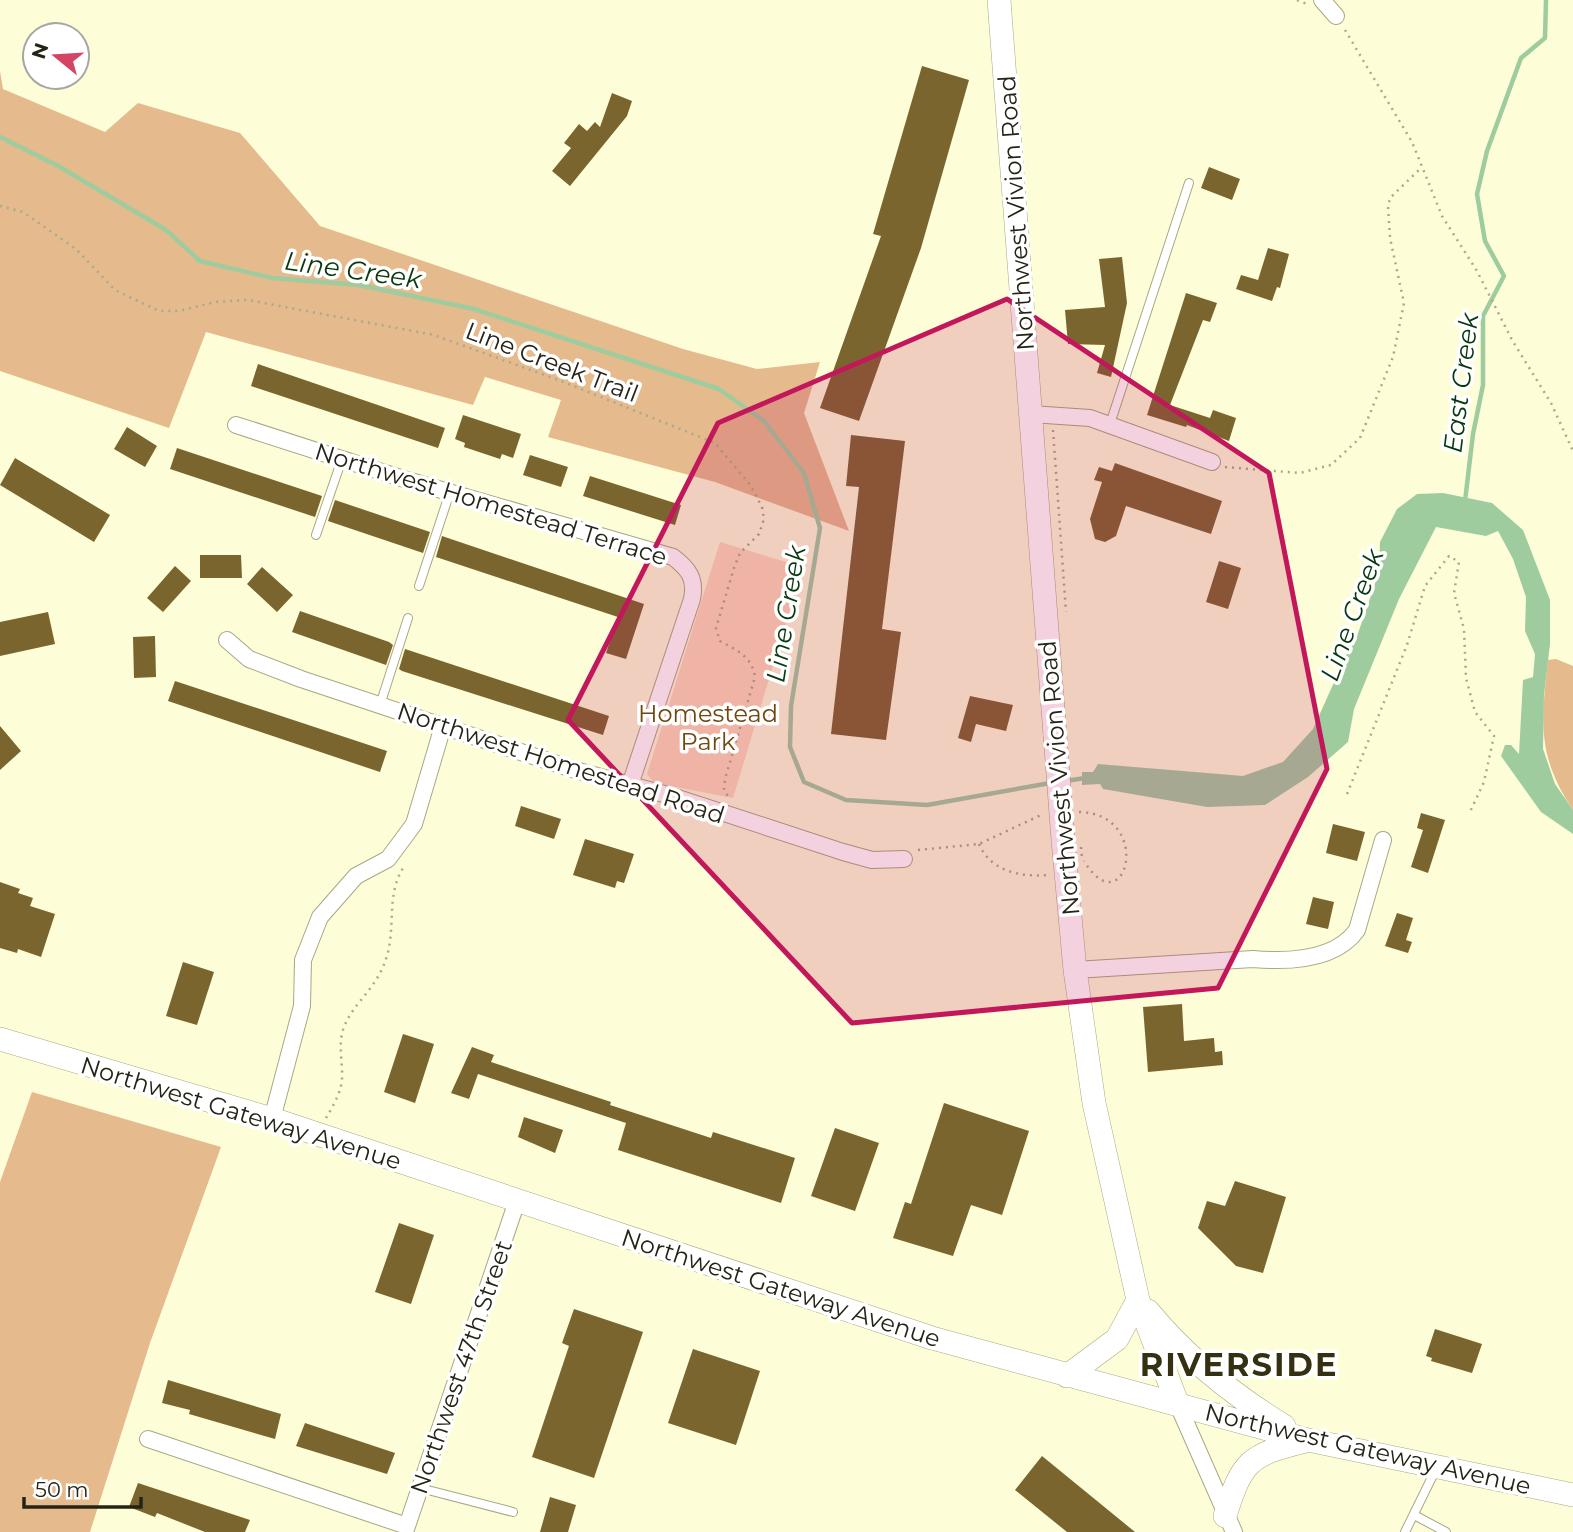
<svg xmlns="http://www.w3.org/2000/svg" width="1573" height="1532" viewBox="0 0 1573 1532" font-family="Montserrat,sans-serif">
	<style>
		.green { fill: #fbdbb8 }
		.forest { fill: #e5ba8c }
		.water { fill: #9fcc9f }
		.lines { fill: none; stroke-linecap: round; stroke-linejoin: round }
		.stream { stroke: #9fcc9f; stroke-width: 4.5 }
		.building { fill: #7b652e }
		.lane-casing { stroke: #a8a885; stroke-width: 10 }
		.street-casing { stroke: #a8a885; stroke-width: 18 }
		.secondary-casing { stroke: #a8a885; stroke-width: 24 }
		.path { stroke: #a9a98d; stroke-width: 2.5; stroke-dasharray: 2 5; stroke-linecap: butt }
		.lane { stroke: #fff; stroke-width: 8 }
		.street { stroke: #fff; stroke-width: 16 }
		.secondary { stroke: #fff; stroke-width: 23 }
		.secondary-bridge-casing { stroke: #a8a885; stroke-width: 24; stroke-linecap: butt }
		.path-bridge { stroke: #a9a98d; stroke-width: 2.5; stroke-dasharray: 2 5; stroke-linecap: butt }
		.secondary-bridge { stroke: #fff; stroke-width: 23 }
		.marked { fill: #c2185b; fill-opacity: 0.2; stroke: #c2185b; stroke-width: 5; stroke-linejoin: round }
		.labels { text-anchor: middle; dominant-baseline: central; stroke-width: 7; stroke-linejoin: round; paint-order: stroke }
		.street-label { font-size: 24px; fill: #242416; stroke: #fff }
		.park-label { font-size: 24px; fill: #6e460e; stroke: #fff }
		.water-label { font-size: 26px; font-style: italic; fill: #07380e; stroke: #fff }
		.district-label { font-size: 32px; font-weight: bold; letter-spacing: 2px; fill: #333112; stroke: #fff }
	</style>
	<rect width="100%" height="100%" fill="#fdfdd8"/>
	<path class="green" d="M720,542L803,567L733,798L654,783L647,774Z"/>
	<path class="forest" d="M0,71L3,89L105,132L138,103L240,133L320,226L683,349L757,369L820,362L804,413L849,531L715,482L548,437L561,400L485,377L473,405L206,332L169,428L0,371Z
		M1556,659L1573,666V810C1537,756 1541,723 1548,660Z
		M32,1092L221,1147L150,1343L90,1532H0V1182Z"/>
	<path class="water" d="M1443,493L1492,503L1523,530L1550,600V644L1544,695L1543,749L1555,784L1573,810V834L1541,812L1501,756L1505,745H1511L1519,754L1523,680L1533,677L1535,654L1525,631L1526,597L1513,559L1498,531L1486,536L1436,527L1399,599L1354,709L1348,742L1308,777L1265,805L1207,807L1103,789L1100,784L1082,785V772H1093L1098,764L1243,776L1283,762L1313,729L1350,647L1354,645L1379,572L1380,542L1397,509L1417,494Z"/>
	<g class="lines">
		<path class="stream" d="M0,137L60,167L166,230L200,261L272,278L359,285L474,309L719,389L764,421L804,473L820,528L791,706L790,747L804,782L846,800L927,805L1050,783
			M1465,501L1473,434L1483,385V316L1504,276L1485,241L1477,194L1487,151L1521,58L1545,38L1546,0
			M1066,781L1085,778"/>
	</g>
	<path class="building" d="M922,66L969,80L921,248L859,421L820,408L881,236L873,234Z
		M612,93L632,101L627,116L570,186L552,171L571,148L564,143L579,124L587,131L595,122L600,127Z
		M1209,167L1240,179L1232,200L1201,188Z
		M1268,248L1289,254L1280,288L1277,287L1272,301L1236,289L1241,275L1258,280Z
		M1122,257L1127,303L1111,377L1097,373L1105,345L1068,344L1065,310L1105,307L1099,259Z
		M1186,293L1217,303L1210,322L1203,320L1170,405L1210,418L1213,410L1236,418L1229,441L1187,425L1186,427L1147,415Z
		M258,364L445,428L438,448L251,386Z
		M463,415L521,434L513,458L502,454L500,459L464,447L465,443L455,439Z
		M127,427L157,446L145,467L114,449Z
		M851,435L905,441L882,629L901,632L886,740L831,734L859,487L846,486Z
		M177,448L322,496L315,517L170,469Z
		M530,455L568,467L561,487L523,475Z
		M15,458L110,515L94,542L0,485Z
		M1115,463L1222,501L1211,534L1126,506L1116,536L1105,542L1095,539L1090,519L1102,482L1094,480L1099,467L1112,471Z
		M590,476L681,505L675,525L583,496Z
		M335,500L430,532L423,553L328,521Z
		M442,536L644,604L626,659L606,653L618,617L436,557Z
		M200,555H241L242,578H200Z
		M1219,561L1241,568L1228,609L1206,602Z
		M175,566L191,581L163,612L147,598Z
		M262,567L293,595L277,612L247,584Z
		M300,611L389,642L393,645L386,665L292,632Z
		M48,612L55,644L0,656V622Z
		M155,636L156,677L134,678L133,637Z
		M405,649L609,716L603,735L402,671L399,669Z
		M175,681L387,751L380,772L168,701Z
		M970,696L1013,705L1006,731L976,724L971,742L958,738Z
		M0,726L21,751L0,770Z
		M521,806L561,819L554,839L515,826Z
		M1421,813L1445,820L1428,873L1411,867L1423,830L1417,828Z
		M1333,824L1365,832L1357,861L1326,853Z
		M585,839L634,854L624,883L617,881L615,888L573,875Z
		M0,882L20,889L18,893L33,898L30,906L55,914L41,957L18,949L17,953L0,948Z
		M1313,897L1334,902L1328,929L1306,924Z
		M1397,913L1413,918L1406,940L1412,942L1408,953L1385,946Z
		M183,962L214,972L197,1025L166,1016Z
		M1182,1004L1184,1041L1214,1038L1215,1052L1222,1051L1223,1065L1148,1072L1143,1007Z
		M403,1034L434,1044L415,1103L384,1092Z
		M472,1047L494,1055L491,1062L611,1102L610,1105L711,1138L713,1132L795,1158L781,1203L618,1150L626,1123L478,1074L469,1099L451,1093Z
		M944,1103L1029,1131L1002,1215L971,1205L953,1256L893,1238L905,1202L911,1204Z
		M524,1117L563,1130L555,1153L518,1137Z
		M835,1128L879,1143L855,1211L811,1196Z
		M1235,1181L1286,1197L1263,1273L1236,1266L1198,1228L1207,1201L1225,1206Z
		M399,1223L434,1235L411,1304L375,1292Z
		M574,1309L643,1332L594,1478L532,1457L569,1346L562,1343Z
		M1435,1329L1482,1344L1472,1373L1431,1361L1432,1358L1426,1356Z
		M693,1349L760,1371L736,1445L668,1423Z
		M168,1380L281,1414L275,1439L189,1414L190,1410L162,1403Z
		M305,1423L395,1453L387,1474L296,1446Z
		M1042,1456L1135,1532H1067L1015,1490Z
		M138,1483L250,1520L245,1532H205L157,1513L155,1517L129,1507Z
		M550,1497L576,1505L568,1532H540Z"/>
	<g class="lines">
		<g class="lane-casing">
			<path id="lane" d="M1110,424L1189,183
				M316,535L342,459
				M419,586L450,492
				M380,705L408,618
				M420,1488L513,1512
				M1416,1516L1446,1532
				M1405,1532L1436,1469"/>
		</g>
		<g class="street-casing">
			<path id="street" d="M1322,0L1336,16
				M1031,414L1090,418L1212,462
				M236,425L407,480L673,557C689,569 696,579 692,599L630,785
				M227,640L249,659L301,679L575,770L675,797L843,852L872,860L904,859
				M1075,970L1253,959C1288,962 1335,961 1357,930L1383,840
				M272,1119L302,1006L303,960L320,917L356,876L388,859L414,824L443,726
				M1178,1405L1234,1532
				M148,1439L407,1526
				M405,1532L517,1201"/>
		</g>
		<g class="secondary-casing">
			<path id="secondary" d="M999,0L1055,735
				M1063,840L1075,970L1094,1103L1138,1300L1178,1405
				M0,1039L272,1119L932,1338L1308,1440L1573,1495
				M1148,1311C1186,1357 1233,1395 1284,1426
				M1067,1376L1117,1339L1138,1300
				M1225,1516C1242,1461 1249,1455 1305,1441"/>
		</g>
		<path class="path" d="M1297,0L1307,4
			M1345,30L1412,142L1442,216L1477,271L1512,340L1551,403L1573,451
			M0,206L23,212L76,249L115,290L159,311H179L215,302L248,300L434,335L561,381L715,443L751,486L762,507L764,519L759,534L740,553L734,568L716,628L720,641C736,650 752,656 755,677L725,779L724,790L729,798
			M1053,430L1066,612
			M1225,467L1300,473L1331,465L1360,438L1393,357L1404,303L1390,238L1388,206L1390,198L1422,167
			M1347,794L1407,645L1425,586L1449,556L1459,562L1454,593L1464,629L1466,678L1475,712L1494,736L1484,782L1469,814
			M1079,812C1156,814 1125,928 1084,861
			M979,844C991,872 1021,877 1048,875
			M918,850L979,844L1041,815
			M326,1118C333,1106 341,1093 342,1079C343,1063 338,1046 343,1030C352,1002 379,989 388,952C395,923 387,894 403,868"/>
		<use href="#lane" class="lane"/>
		<use href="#street" class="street"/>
		<use href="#secondary" class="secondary"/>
		<g class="secondary-bridge-casing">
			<path id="secondary-bridge" d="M1055,735L1063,840"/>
		</g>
		<path class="path-bridge" d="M1081,847L1082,858"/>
		<use href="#secondary-bridge" class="secondary-bridge"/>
	</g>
	<path class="marked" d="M1007,299L1269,473L1327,769L1218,988L852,1023L568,720L718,423Z"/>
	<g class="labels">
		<g class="street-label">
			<text transform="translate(1016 213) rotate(-94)">Northwest Vivion Road</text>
			<text transform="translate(552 362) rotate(21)">Line Creek Trail</text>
			<text transform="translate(491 504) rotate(17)">Northwest Homestead Terrace</text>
			<text transform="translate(561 763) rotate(18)">Northwest Homestead Road</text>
			<text transform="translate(1059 778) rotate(-95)">Northwest Vivion Road</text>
			<text transform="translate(241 1113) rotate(17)">Northwest Gateway Avenue</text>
			<text transform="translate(781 1288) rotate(18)">Northwest Gateway Avenue</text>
			<text transform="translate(461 1367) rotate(-71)">Northwest 47th Street</text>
			<text transform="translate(1368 1449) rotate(13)">Northwest Gateway Avenue</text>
		</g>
		<g class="park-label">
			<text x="708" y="713">Homestead<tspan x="708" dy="28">Park</tspan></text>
		</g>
		<g class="water-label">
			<text transform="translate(353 270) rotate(8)">Line Creek</text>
			<text transform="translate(1461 383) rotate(-83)">East Creek</text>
			<text transform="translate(786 614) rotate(-81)">Line Creek</text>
			<text transform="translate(1352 615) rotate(-70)">Line Creek</text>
		</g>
		<g class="district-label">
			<text x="1239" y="1364">RIVERSIDE</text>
		</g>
	</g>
	<g transform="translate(56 56) rotate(288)"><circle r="33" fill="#ffffff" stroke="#a7a7a2" stroke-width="2"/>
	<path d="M0-5L12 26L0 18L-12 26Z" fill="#d44465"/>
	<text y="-10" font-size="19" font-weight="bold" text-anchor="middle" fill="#242416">N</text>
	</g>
	<path d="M24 1497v10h117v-10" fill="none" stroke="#242416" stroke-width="3.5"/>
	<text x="35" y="1497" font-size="21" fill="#242416" stroke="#ffffff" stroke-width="5" paint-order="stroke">50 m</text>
</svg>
